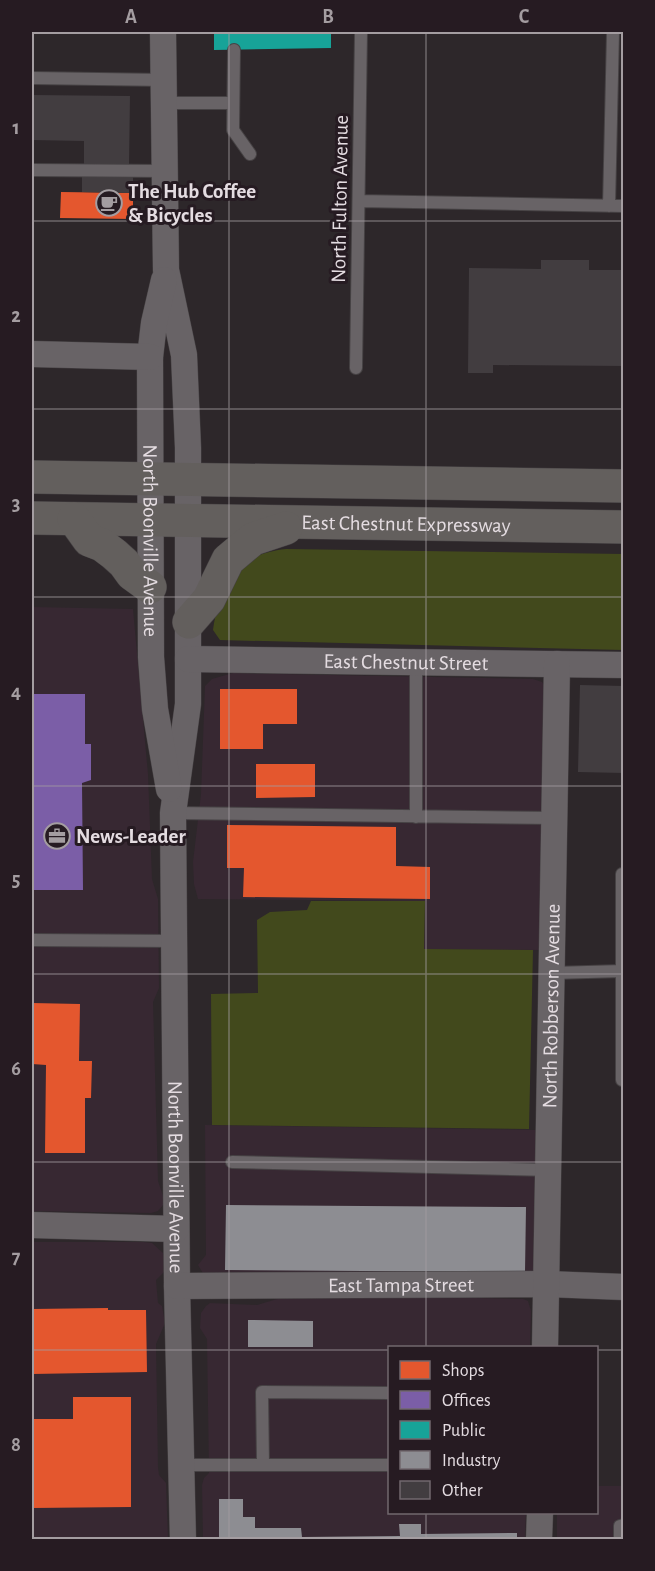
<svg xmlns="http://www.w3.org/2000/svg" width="655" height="1571" viewBox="0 0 655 1571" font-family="'Alegreya Sans',sans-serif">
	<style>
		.built { fill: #372832 }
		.green { fill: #42491c }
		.shops { fill: #e4572e }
		.offices { fill: #7b5ea7 }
		.public { fill: #17a398 }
		.industry { fill: #8d8d92 }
		.building { fill: #423d40 }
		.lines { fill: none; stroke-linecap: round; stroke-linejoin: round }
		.lane-casing { stroke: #464244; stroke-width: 14 }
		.street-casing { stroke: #464244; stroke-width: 27 }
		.primary-casing { stroke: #464244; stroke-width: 34 }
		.lane { stroke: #686366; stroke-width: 12 }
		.street { stroke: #686366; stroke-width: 26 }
		.primary { stroke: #635f5d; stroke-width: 33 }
		.grid { fill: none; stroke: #a49da1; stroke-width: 1.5; stroke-opacity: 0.55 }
		.labels { text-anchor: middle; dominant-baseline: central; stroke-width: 6; stroke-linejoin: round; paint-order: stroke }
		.poi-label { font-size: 21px; font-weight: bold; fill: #e4dce1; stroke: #261b22; text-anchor: start }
		.street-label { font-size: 21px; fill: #e4dce1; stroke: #261b22 }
		.neatline { fill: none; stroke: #a49da1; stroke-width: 2 }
		.grid-label { font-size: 20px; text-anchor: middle; font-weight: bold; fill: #a49da1 }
	</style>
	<rect width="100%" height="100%" fill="#2d272a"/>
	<path class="built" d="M32,607L133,609L148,774L152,879L158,899L159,988L153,1002L158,1181L164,1199L163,1205L158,1211L151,1213L32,1211Z
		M233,673L533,679L542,682L547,689L543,950L424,949L425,901L198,899L194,884L193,862L201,794L205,686L212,679Z
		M205,1125L537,1130L535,1268L532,1274L204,1275L198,1265L206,1255Z
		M32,1242H144L152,1243L163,1253L165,1262L164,1272L156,1280L158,1303L162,1306L165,1323L156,1344L158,1467L159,1475L166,1483L168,1539L32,1540Z
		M294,1294L523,1299L528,1301L531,1311L530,1347L390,1348V1512L526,1513L525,1539H203L202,1485L204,1478L209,1473L207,1339L200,1328L201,1313L206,1306L210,1303L257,1305Z
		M597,1486H623V1539L557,1540V1513L596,1512Z"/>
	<path class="green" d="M286,549L623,554V650L220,640L213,630C220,583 237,554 286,549Z
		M311,901H425L424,949L533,950L529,1129L212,1125L211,994L258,993L257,920L270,912L307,910Z"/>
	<path class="shops" d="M61,192L133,193V219L60,218Z
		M220,689H297V724H263V749H220Z
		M256,764H315V797L256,798Z
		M227,825L396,827V866L430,867V899L243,897L244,868H227Z
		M32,1003L80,1004L79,1061H92L91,1098H85V1153H45L46,1065L32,1064Z
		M108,1308V1310H146L147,1372L32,1374V1309Z
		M73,1397H131V1507L32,1508V1419H73Z"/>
	<path class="offices" d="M32,694H85V744H91V780L82,783L83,890H32Z"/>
	<path class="public" d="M214,32H331V48L214,50Z"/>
	<path class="industry" d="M226,1205L526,1207L525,1272L225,1270Z
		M248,1320L313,1321V1347H248Z
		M219,1499H243V1517H255V1528H301L302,1537L400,1536L399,1524H421V1534L517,1533V1540H219Z"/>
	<path class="building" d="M32,95L130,96L129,165L84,164V141L32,140Z
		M82,176H133V193L82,192Z
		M541,260H589V270H624V366L493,365V373H468L469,268L541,269Z
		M580,685L624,686V773L578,772Z"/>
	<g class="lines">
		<g class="lane-casing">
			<path id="lane" d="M234,50L233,130L250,154
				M32,78L164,80
				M164,103H233
				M32,170L165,171
				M359,201L624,206
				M609,206L613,32
				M356,368L361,32
				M173,813L555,818
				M416,817V662
				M32,940L175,941
				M553,973L622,971V874
				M622,1080V971
				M232,1162L549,1170
				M263,1464L262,1392L390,1393
				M181,1465H390
				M620,1540V1526L624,1525"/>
		</g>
		<g class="street-casing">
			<g id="street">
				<path id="s1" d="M163,32L166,270L184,355L188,448V704L173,813L177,1286L183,1540"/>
				<path id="s2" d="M164,280L154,323L150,357L151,657L155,709L169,789"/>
				<path d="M32,354L150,357"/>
				<path id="s3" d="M188,659L624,665"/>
				<path d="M32,1225L176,1229"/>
				<path id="s4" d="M177,1286L547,1284L624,1287"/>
				<path id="s5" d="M545,1348L557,664"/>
				<path d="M539,1540L540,1512"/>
			</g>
		</g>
		<g class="primary-casing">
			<g id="primary">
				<path d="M32,477L624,486"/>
				<path id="s6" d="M32,518L624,527"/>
				<path d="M74,519L89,540L102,545L114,554L124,563L132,574L150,587"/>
				<path d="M189,622L209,599L228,560L253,539L286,528"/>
			</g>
		</g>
		<use href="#lane" class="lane"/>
		<use href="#street" class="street"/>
		<use href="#primary" class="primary"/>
	</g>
	<path class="grid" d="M229,32V1540M426,32V1348M32,221H624M32,409H624M32,597H624M32,786H624M32,974H624M32,1162H624M32,1350H390M596,1350H624M426,1512V1540"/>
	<defs>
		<g id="cafe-ring" transform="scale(1.35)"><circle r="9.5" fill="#261b22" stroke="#a49da1" stroke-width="1.5"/><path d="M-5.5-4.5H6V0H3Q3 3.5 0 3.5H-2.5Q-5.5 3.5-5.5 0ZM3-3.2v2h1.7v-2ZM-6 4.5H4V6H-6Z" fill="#a49da1"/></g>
		<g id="office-ring" transform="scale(1.35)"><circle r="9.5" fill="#261b22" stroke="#a49da1" stroke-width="1.5"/><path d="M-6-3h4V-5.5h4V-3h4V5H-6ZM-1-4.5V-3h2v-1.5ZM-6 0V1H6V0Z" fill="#a49da1"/></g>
	</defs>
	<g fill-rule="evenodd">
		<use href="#cafe-ring" x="109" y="203"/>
		<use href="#office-ring" x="57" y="836"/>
	</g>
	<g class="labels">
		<g class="poi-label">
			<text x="128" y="191">The Hub Coffee<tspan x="128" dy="24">&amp; Bicycles</tspan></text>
			<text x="76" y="836">News-Leader</text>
		</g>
		<g class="street-label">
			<text transform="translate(340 199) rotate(-89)">North Fulton Avenue</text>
			<text stroke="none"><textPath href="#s6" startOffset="374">East Chestnut Expressway</textPath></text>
			<text stroke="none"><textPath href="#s2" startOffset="262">North Boonville Avenue</textPath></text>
			<text stroke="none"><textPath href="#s3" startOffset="218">East Chestnut Street</textPath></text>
			<text stroke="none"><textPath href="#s5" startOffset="342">North Robberson Avenue</textPath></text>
			<text stroke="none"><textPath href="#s1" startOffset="1148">North Boonville Avenue</textPath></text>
			<text stroke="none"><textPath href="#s4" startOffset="224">East Tampa Street</textPath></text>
		</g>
	</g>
	<rect width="655" height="1571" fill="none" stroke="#261b22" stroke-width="66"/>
	<rect x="388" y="1346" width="210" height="168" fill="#261b22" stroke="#72686e" stroke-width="1.5"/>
	<rect x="400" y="1361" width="30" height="18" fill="#e4572e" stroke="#72686e" stroke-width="1.5"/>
	<text x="442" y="1376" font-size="18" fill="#e4dce1">Shops</text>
	<rect x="400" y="1391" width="30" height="18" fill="#7b5ea7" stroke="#72686e" stroke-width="1.5"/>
	<text x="442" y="1406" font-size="18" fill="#e4dce1">Offices</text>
	<rect x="400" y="1421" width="30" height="18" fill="#17a398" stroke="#72686e" stroke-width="1.5"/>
	<text x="442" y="1436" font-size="18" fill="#e4dce1">Public</text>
	<rect x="400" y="1451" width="30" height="18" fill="#8d8d92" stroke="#72686e" stroke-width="1.5"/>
	<text x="442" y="1466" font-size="18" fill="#e4dce1">Industry</text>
	<rect x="400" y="1481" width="30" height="18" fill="#423d40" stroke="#72686e" stroke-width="1.5"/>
	<text x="442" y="1496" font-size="18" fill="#e4dce1">Other</text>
	<rect x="33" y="33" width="589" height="1505" class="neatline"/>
	<g class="grid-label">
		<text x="131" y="23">A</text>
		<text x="328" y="23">B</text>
		<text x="524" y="23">C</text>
		<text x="16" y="134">1</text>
		<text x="16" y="322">2</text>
		<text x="16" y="510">3</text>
		<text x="16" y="698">4</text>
		<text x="16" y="886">5</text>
		<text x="16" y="1075">6</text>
		<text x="16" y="1263">7</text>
		<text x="16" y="1451">8</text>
	</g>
</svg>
